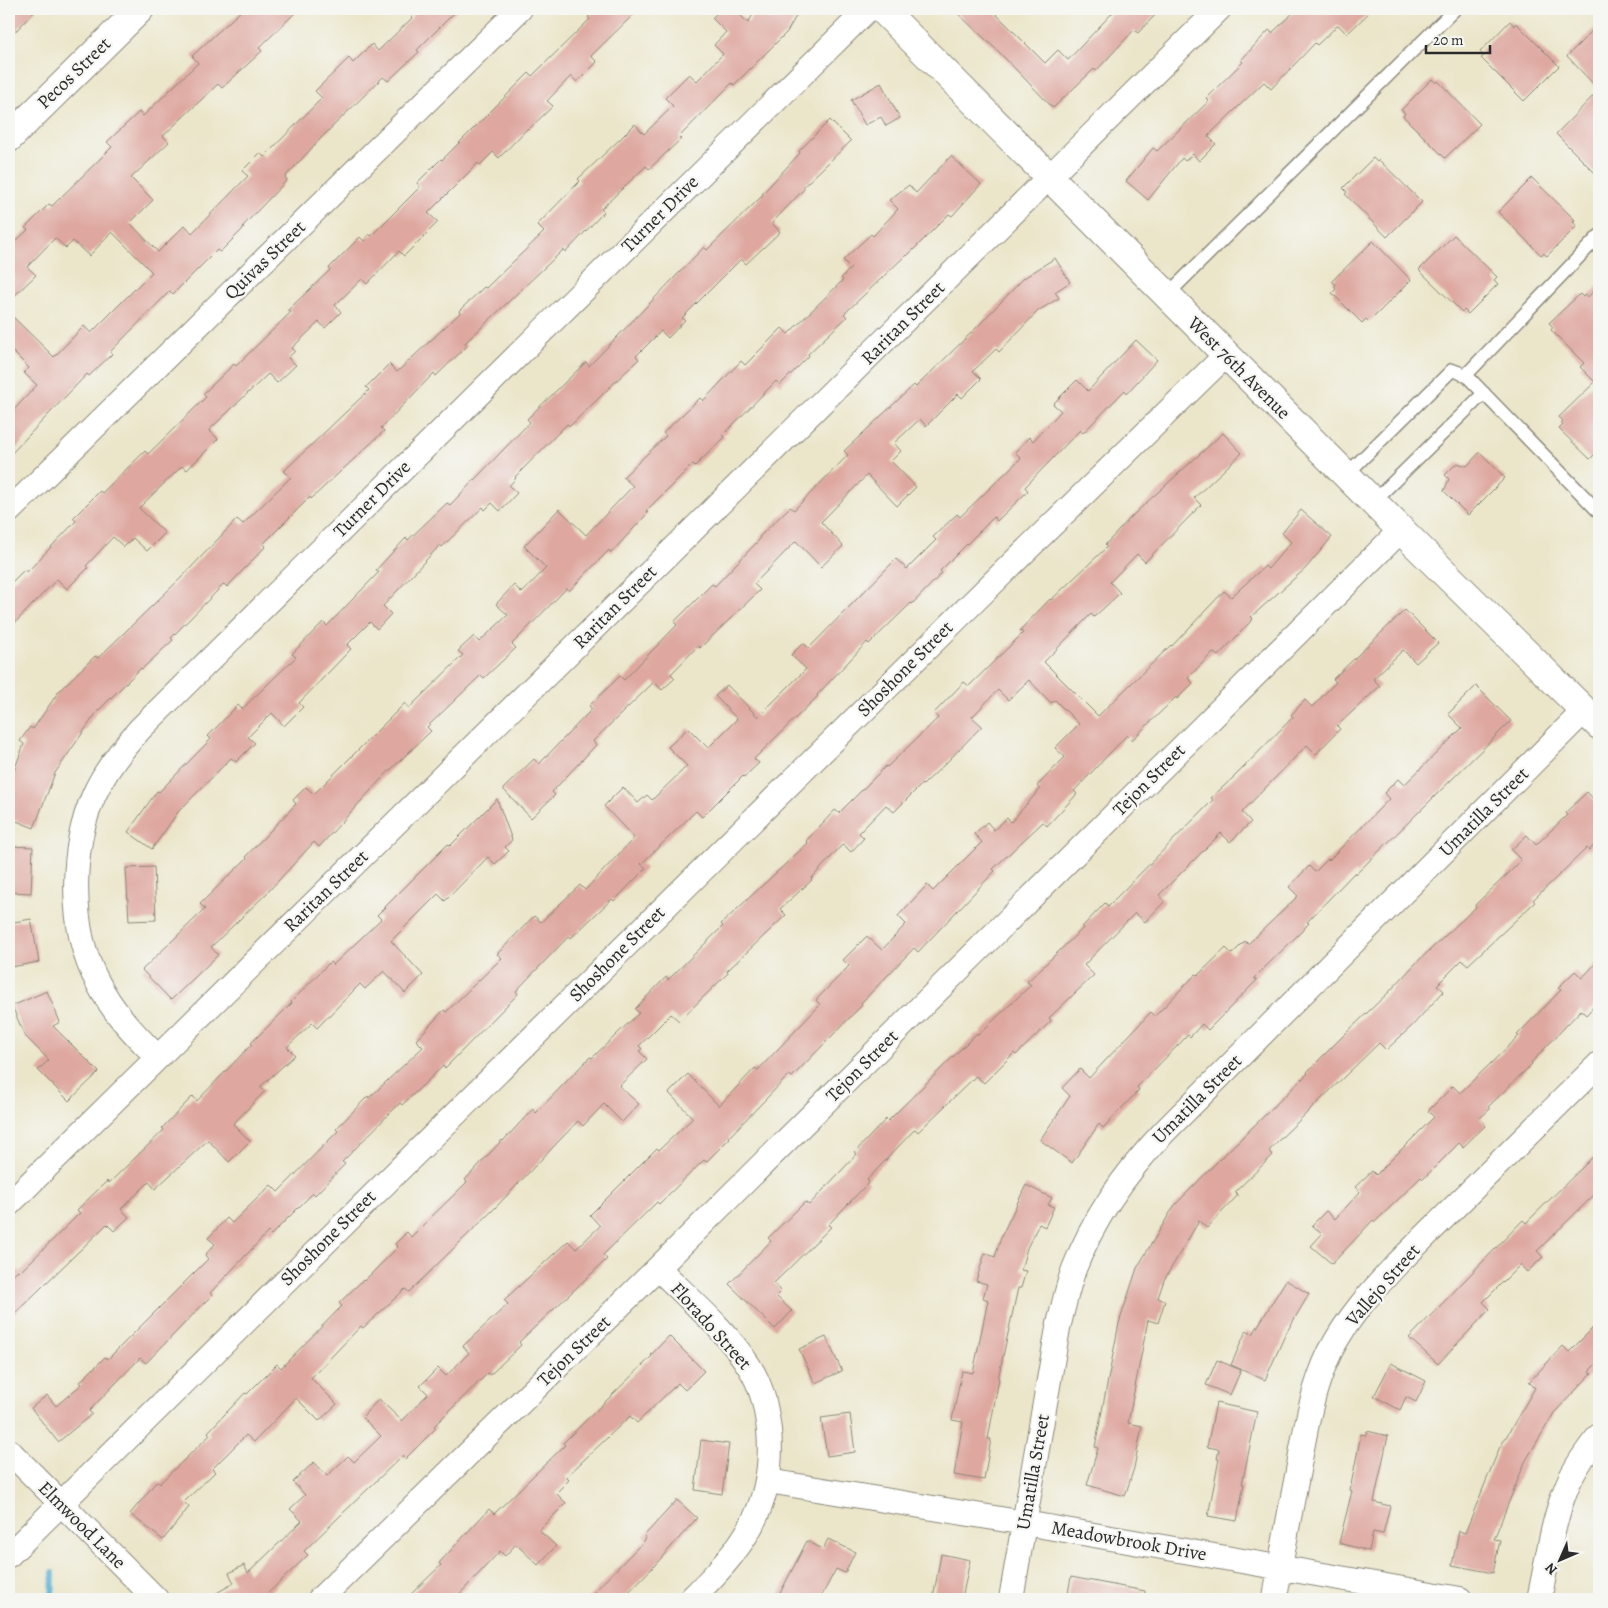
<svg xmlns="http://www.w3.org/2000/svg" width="1608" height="1608" viewBox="0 0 1608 1608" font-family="Alegreya,serif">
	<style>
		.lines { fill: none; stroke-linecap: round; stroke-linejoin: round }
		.stream { stroke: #55afd3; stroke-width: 6 }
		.building { fill: #dea8a0 }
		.service-casing { stroke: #8b887a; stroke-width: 15 }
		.minor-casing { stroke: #8b887a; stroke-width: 26 }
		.tertiary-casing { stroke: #8b887a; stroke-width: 30 }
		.secondary-casing { stroke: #8b887a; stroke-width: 30 }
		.service { stroke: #fff; stroke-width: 12 }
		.minor { stroke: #fff; stroke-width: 24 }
		.tertiary { stroke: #fff; stroke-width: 28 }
		.secondary { stroke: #fff; stroke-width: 28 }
		.labels { text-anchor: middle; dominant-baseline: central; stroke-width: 4.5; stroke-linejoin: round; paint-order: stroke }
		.street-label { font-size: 19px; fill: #2b2b2b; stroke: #f6f6f2 }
	</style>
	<rect width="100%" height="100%" fill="#f6f6f2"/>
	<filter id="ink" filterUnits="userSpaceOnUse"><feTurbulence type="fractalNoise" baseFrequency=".02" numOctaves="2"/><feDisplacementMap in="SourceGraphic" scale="10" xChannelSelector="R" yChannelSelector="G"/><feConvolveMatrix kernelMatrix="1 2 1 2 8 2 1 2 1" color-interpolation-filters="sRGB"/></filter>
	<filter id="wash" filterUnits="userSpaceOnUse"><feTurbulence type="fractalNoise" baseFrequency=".0096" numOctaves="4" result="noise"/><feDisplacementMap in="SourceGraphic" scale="20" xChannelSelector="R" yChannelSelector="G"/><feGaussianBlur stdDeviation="1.12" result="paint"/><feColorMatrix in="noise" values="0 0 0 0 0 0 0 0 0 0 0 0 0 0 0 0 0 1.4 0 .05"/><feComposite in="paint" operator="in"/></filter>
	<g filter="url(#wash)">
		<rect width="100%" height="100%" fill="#ebe6ca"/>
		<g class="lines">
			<path class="stream" d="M52,1599L53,1573"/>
		</g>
		<g id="blocks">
			<path class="building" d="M9,9H37L9,38Z
				M243,9H299L259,48L262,51L222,88L218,84L163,136L169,142L131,178L153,200L130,223L158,252L185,225L192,233L248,176L242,171L260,153L264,157L322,98L315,91L349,58L353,63L372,44L378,51L412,18L411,17L419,9H458L417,50L419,52L388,81L383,77L323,136L285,177L287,180L243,226L244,228L220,252L217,250L173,294L170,291L110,352L112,354L89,376L87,374L9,456V415L37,385L24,373L29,368L9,348V313L54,357L84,326L91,333L152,272L112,232L89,256L73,241L66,248L55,238L27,267L36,275L9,301V247L28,230L25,228L49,204L52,206L112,147L107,142L139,112L143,116L198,63L192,56Z
				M597,9H639L591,56L597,62L577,82L571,76L547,101L553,106L528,130L527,129L499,158L493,152L480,165L478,163L428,213L438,222L404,256L399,251L367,284L362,279L335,305L341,312L325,328L319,322L292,348L295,351L288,358L296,365L277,383L268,374L209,430L218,439L187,470L182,466L139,508L165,533L147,551L133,538L124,547L113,537L86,566L88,568L67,589L57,579L9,629V585L24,570L27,572L76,521L73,518L100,491L102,493L145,451L148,454L206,397L203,394L234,364L236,366L291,312L288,310L330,270L329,268L360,237L364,241L369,234L371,236L420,187L417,183L441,159L442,160L529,73L532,76L590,19L588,17Z
				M721,9H734L748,23L756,9H800L787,32L734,85L732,83L679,137L681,139L649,169L646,166L601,209L604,212L566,252L563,250L465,343L467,346L436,376L434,373L381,428L384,431L311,499L310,497L263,544L266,546L227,587L224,584L171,638L173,640L142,669L141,668L97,712L55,773L34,828L9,818V784L24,744L20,741L30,727L33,729L59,691L95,656L98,658L183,576L237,519L243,524L291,477L284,471L369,390L366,387L389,364L397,372L460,313L459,311L484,287L486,288L544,232L537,225L580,181L578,179L620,139L635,124L644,134L673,106L665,98L689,74L697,81L723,54L714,45L726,32L712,18Z
				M953,9H991L1045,63L1058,50L1068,60L1116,9H1161L1138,33L1134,30L1096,71L1094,69L1053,108L999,52Z
				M1297,9H1373L1347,34L1338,25L1317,45L1315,43L1271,89L1264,82L1208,136L1216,144L1199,161L1193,154L1185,161L1182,158L1148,200L1126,181L1153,148L1157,151L1209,101L1206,98L1243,62L1241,60L1269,30L1272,33Z
				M1510,21L1514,26L1516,23L1559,66L1524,101L1481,58L1484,56L1480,52Z
				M1599,24V90L1567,56Z
				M1432,79L1436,83L1438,81L1480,124L1445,158L1403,116L1405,113L1401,110Z
				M881,83L900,118L886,126L881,117L865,125L851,100Z
				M1599,90V177L1556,134Z
				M830,120L851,141L803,187L805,188L772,223L780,232L746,264L741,259L682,318L685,320L668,338L661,331L636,356L639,359L570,426L567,424L515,477L516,478L509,486L517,493L500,511L492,503L485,510L483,507L442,547L440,545L383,606L391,614L377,629L370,622L347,645L351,649L299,703L303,707L284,726L272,713L248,737L255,743L236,762L231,758L178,812L152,849L128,832L157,791L159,792L211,739L208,736L238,705L242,709L296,657L292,654L323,622L327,626L379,572L376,570L406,538L408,540L447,503L450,505L530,422L527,419L586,362L589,366L704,247L707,250L763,195L762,194L800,153L799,151Z
				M951,156L981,184L952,216L949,214L907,256L906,255L844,314L847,317L808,354L809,356L780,385L776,381L723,435L725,437L695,466L693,464L646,511L648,513L611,553L609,550L569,591L567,588L512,644L516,648L484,678L481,675L427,727L431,731L383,777L319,847L314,842L267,893L211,947L218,955L171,1000L142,970L205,909L200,904L247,858L246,856L296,804L293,800L306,787L314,794L405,703L409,708L463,655L458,651L474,636L479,642L508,615L496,604L514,585L522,593L546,568L524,546L559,509L586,535L633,486L623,477L666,436L663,433L700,398L703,401L741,361L745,365L782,328L788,334L843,280L841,278L851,268L843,260L871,234L873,236L898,209L889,200L909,185L916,193Z
				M1373,158L1377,162L1379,160L1422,202L1387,237L1345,194L1347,192L1343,188Z
				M1532,178L1573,218L1575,220L1573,222L1577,226L1547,256L1543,253L1541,255L1498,212Z
				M1454,235L1497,277L1494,280L1498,284L1468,314L1464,310L1462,312L1419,270Z
				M1373,241L1411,280L1369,322L1366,319L1362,323L1332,293L1336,289L1334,287L1336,285L1332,281Z
				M1055,258L1070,282L1055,292L1059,298L1038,311L999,352L996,349L973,371L981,379L962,398L958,394L926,426L920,419L894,443L901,451L891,461L916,487L897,506L867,475L821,522L843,546L821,567L796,541L754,584L760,590L700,648L698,646L671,674L675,678L662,690L654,682L593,741L596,745L552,792L555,795L531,818L503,789L534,759L539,764L592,709L589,706L620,676L624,680L677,625L674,622L712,584L715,586L760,539L759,537L790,507L794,510L848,455L844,451L914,385L916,387L975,329L1024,278Z
				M1599,285V450L1590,459L1559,429L1563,425L1561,423L1563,421L1559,417L1595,382L1580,367L1584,363L1551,330L1553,327L1549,323L1580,294L1583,297L1585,295L1588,297Z
				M1136,340L1157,360L1127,393L1125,390L1083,433L1080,430L1025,487L1028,491L997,521L994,517L940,571L942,573L912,604L911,603L869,644L867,642L817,695L818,696L754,759L759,763L744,777L743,776L702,817L696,811L641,864L646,868L614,901L612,899L571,938L569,936L516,991L518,994L445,1068L443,1066L402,1105L400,1103L342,1162L345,1164L315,1195L313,1193L271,1235L268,1232L210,1293L212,1295L146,1363L140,1358L89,1411L92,1414L58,1442L31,1408L47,1395L56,1406L82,1384L80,1382L105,1357L108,1359L208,1259L205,1255L215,1244L208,1238L227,1218L232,1223L271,1185L278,1192L338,1131L336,1129L368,1096L369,1098L423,1047L416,1040L444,1010L446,1012L502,958L497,954L534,916L541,922L580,885L585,890L634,838L604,806L623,787L638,803L647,795L652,800L687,766L668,747L688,728L708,748L737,719L715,696L727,685L758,717L806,669L791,655L803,643L809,648L896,559L907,569L936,540L933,537L957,514L960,517L1021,458L1015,452L1029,437L1033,441L1061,411L1053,404L1077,380L1088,391Z
				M1223,433L1242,453L1194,498L1201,505L1145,562L1137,554L1110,582L1120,593L1094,617L1091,614L1044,662L1098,716L1171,645L1172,646L1224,591L1231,597L1265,566L1268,569L1291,542L1282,533L1301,510L1332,537L1306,568L1251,617L1253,619L1218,656L1213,652L1188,678L1193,683L1177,699L1176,697L1132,740L1127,735L1074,791L1077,794L1047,826L1043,822L993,869L995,871L918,952L914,948L861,1003L862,1005L792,1077L789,1075L729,1137L730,1138L706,1162L704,1160L659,1204L657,1202L603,1255L607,1259L519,1342L521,1345L490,1375L488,1373L434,1426L436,1428L405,1459L402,1456L341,1515L304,1551L308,1555L262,1599H206L234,1583L229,1573L244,1565L248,1573L302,1521L290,1509L305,1495L293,1482L314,1462L327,1476L348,1456L354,1462L381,1436L362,1417L379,1399L402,1421L428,1394L420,1386L438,1368L446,1376L469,1353L463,1346L508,1304L504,1300L568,1241L576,1249L600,1226L590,1215L657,1148L659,1150L693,1118L669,1093L688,1074L719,1106L755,1068L758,1070L820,1005L816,1000L849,966L843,960L867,936L882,950L906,924L898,916L927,885L933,891L982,842L974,834L987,822L994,830L1007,818L1011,822L1040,789L1037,786L1065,757L1055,748L1079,724L1055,700L1051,703L1029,680L1008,700L998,690L972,717L982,726L948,761L923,785L922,784L894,812L886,805L859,833L864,838L851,852L843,844L811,879L812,880L780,909L786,915L727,971L728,973L679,1021L671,1014L639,1046L642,1049L639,1051L647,1059L619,1086L639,1104L622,1122L604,1104L583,1126L578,1121L495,1208L409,1292L405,1289L363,1328L361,1326L311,1378L337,1404L319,1421L296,1398L254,1442L246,1435L212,1469L215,1472L184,1502L189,1507L163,1540L130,1514L157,1481L160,1483L210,1435L208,1432L245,1393L247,1394L277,1364L281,1368L342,1306L339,1303L363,1280L364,1281L398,1247L395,1244L407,1232L411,1237L420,1228L467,1182L465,1180L502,1140L503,1141L533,1109L536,1113L590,1057L592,1058L639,1013L635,1009L666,977L668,980L723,926L721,924L808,843L806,841L835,810L839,813L886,766L887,767L938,718L934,713L964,682L969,686L1023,633L1020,630L1050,599L1051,600L1107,547L1105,545L1134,514Z
				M1480,452L1505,478L1468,515L1444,491L1449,479L1445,475L1457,463L1467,466Z
				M1405,610L1438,643L1416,663L1403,650L1373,679L1380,686L1337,726L1340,729L1316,754L1307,745L1242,812L1251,822L1230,842L1221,833L1159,895L1165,901L1145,922L1135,913L1084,965L1094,975L1049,1018L1051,1021L1016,1055L1014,1053L984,1083L976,1076L918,1132L915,1129L867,1180L869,1182L828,1225L831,1227L774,1283L781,1291L776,1296L792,1311L775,1329L729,1284L771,1241L768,1238L805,1202L809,1205L857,1154L855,1152L886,1119L888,1121L977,1033L978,1035L1031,985L1027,982L1083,928L1082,927L1105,903L1108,906L1213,800L1211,798L1235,776L1293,717L1291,715L1305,700L1312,707L1336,682L1333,679Z
				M1476,686L1511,721L1356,874L1355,872L1307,922L1309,923L1302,931L1254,978L1257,980L1208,1030L1202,1024L1190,1037L1188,1035L1137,1087L1139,1090L1103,1128L1099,1124L1072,1163L1040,1140L1070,1096L1062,1088L1080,1069L1089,1078L1151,1012L1155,1016L1196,974L1198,975L1226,948L1232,954L1245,941L1248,944L1298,896L1289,887L1309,866L1315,872L1328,859L1329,860L1389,799L1384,793L1398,779L1404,785L1462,728L1448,714Z
				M1587,792L1599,805V841L1589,850L1587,848L1533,900L1535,902L1468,965L1462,960L1437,985L1444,991L1411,1027L1386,1050L1379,1043L1278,1141L1269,1151L1273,1155L1235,1192L1238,1195L1207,1228L1199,1221L1164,1280L1158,1298L1165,1301L1158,1323L1148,1320L1128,1423L1142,1426L1134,1468L1125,1496L1087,1485L1098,1448L1095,1447L1119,1323L1137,1268L1174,1206L1217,1162L1308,1073L1307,1072L1345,1034L1390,991L1415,964L1476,907L1475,905L1513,869L1521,860L1511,850L1527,835L1536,845L1567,815L1565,813Z
				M497,799L512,840L505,847L509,851L495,864L488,857L445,901L438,894L391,941L423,975L405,993L384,971L365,989L360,984L317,1028L312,1023L287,1047L295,1055L260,1087L265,1091L233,1124L250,1141L229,1162L208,1140L155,1189L149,1182L121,1209L129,1217L114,1231L107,1224L9,1319V1278L18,1270L20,1272L80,1213L77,1210L107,1181L109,1183L164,1130L162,1128L193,1096L197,1101L252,1044L251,1043L292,1003L291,1002L330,962L333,965L381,919L377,915L448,844L450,846Z
				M9,846L33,847L31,893L9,892Z
				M154,867L156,920L129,921L126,868Z
				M31,919L39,962L11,967L9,953V923Z
				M1599,960V1001L1586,1015L1581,1010L1531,1063L1532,1064L1488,1107L1490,1109L1480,1118L1486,1125L1463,1147L1459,1143L1423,1179L1421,1177L1375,1222L1373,1220L1332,1264L1311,1246L1322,1234L1312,1225L1326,1211L1335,1219L1360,1192L1355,1187L1372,1171L1376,1175L1434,1117L1428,1111L1453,1086L1460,1093L1519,1036L1517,1035L1561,990L1558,988L1575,971L1582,978Z
				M47,991L60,1022L53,1026L99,1072L69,1101L38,1070L49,1060L25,1036L12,1006Z
				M1599,1151V1190L1537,1251L1543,1257L1527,1272L1520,1265L1483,1302L1490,1309L1438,1364L1409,1338L1523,1220L1526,1223Z
				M1026,1185L1052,1198L1048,1205L1054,1207L1045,1227L1039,1224L1027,1248L1021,1270L1026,1271L1021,1288H1018L998,1379H999L988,1439H991L984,1480L954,1475L963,1422L952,1420L962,1371L973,1373L988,1300L983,1298L987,1284L976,1281L985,1253L995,1257L1001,1237Z
				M1286,1280L1309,1294L1285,1335L1265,1380L1231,1365L1246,1331L1253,1334Z
				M1599,1322V1361L1589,1371L1592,1373L1554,1413L1525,1462L1494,1539L1500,1540L1493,1573L1452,1565L1459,1531L1465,1533L1499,1449L1535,1388L1529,1382L1563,1346L1569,1352Z
				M669,1336L704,1371L685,1390L678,1383L637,1423L630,1416L566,1477L569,1480L556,1493L566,1503L539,1530L556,1546L538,1565L516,1544L505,1556L500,1551L455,1599H406L441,1565L439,1563L489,1509L494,1514L565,1445L563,1443L652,1356L651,1355Z
				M826,1337L842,1371L815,1383L799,1349Z
				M1217,1360L1241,1370L1230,1395L1206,1385Z
				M1391,1363L1426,1381L1416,1402L1406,1397L1400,1410L1374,1396Z
				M1216,1403L1257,1412L1242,1484H1244L1237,1521L1208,1516L1219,1459H1217L1219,1449L1207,1447Z
				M850,1414L855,1452L827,1456L821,1418Z
				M1367,1431L1388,1436L1374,1502L1390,1506L1383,1534L1373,1532L1369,1551L1339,1543L1352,1491L1350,1490L1361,1434L1366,1435Z
				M701,1440L729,1444L722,1494L695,1490Z
				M677,1500L697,1518L655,1565L622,1599H587L646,1539L644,1536Z
				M828,1539L855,1552L845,1573L836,1569L820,1599H777L807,1541L823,1549Z
				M941,1554L970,1560L962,1599H933Z
				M1071,1577L1145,1591V1599H1067Z"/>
		</g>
	</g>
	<g filter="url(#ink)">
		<use href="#blocks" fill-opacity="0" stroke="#8b887a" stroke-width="1"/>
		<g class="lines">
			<g class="service-casing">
				<path id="service" d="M1167,295L1455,9
					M1466,375L1599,236
					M1346,475L1452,370L1466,375L1599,512
					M1373,502L1484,393"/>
			</g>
			<g class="minor-casing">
				<path id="minor" d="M9,511L520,9
					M157,1057C134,1033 114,1014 98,983C69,930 70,849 94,795C105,770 122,749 140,729L868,9
					M9,1204L611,611L1219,9
					M658,1268C688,1298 726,1330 749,1366C762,1386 766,1407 769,1430C776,1507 742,1549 691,1599
					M9,1451L156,1599
					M768,1481L1025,1523L1460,1599
					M9,1555L1017,559L1226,355
					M320,1599L658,1268L1401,530
					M1011,1599L1058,1328C1063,1309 1067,1288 1074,1269C1094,1217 1126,1172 1164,1132L1585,710
					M1275,1599C1281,1558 1289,1517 1297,1476C1305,1433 1311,1391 1330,1352C1347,1318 1372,1291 1397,1264L1599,1064
					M1539,1599C1547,1565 1551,1528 1564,1494C1571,1473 1585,1453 1599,1436"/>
			</g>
			<g class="tertiary-casing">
				<path id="tertiary" d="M882,9L1401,530L1599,725"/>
			</g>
			<g class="secondary-casing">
				<path id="secondary" d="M9,138L140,9"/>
			</g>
			<use href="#service" class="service"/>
			<use href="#minor" class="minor"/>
			<use href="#tertiary" class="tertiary"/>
			<use href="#secondary" class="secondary"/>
		</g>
	</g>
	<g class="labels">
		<g class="street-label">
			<text transform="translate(74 73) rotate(-44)">Pecos Street</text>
			<text transform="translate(660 214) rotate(-45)">Turner Drive</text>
			<text transform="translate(265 260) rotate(-44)">Quivas Street</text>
			<text transform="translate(903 323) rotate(-45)">Raritan Street</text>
			<text transform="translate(1239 368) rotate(45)">West 76th Avenue</text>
			<text transform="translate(372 499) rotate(-45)">Turner Drive</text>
			<text transform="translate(615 607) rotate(-45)">Raritan Street</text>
			<text transform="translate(905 669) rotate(-45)">Shoshone Street</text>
			<text transform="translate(1149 780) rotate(-45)">Tejon Street</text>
			<text transform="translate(1484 812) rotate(-45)">Umatilla Street</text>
			<text transform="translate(326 891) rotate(-44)">Raritan Street</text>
			<text transform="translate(617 954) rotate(-45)">Shoshone Street</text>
			<text transform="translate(862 1066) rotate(-45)">Tejon Street</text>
			<text transform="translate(1197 1099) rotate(-45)">Umatilla Street</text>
			<text transform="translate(328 1238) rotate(-45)">Shoshone Street</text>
			<text transform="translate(1383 1285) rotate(-49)">Vallejo Street</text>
			<text transform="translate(711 1326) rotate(48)">Florado Street</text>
			<text transform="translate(574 1351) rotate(-44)">Tejon Street</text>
			<text transform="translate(1033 1472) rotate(-80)">Umatilla Street</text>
			<text transform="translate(82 1525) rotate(45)">Elmwood Lane</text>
			<text transform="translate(1129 1541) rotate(10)">Meadowbrook Drive</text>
		</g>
	</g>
	<rect width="1608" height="1608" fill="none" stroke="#f6f6f2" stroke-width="30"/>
	<g transform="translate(1560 1560) rotate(225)" stroke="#f6f6f2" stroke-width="4" paint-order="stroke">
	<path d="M0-4L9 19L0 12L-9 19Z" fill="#2b2b2b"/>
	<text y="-8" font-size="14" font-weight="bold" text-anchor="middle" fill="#2b2b2b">N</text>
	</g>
	<path d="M1426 45v8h64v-8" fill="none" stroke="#2b2b2b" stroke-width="2.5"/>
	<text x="1433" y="45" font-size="15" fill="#2b2b2b" stroke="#f6f6f2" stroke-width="4" paint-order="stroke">20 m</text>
</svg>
